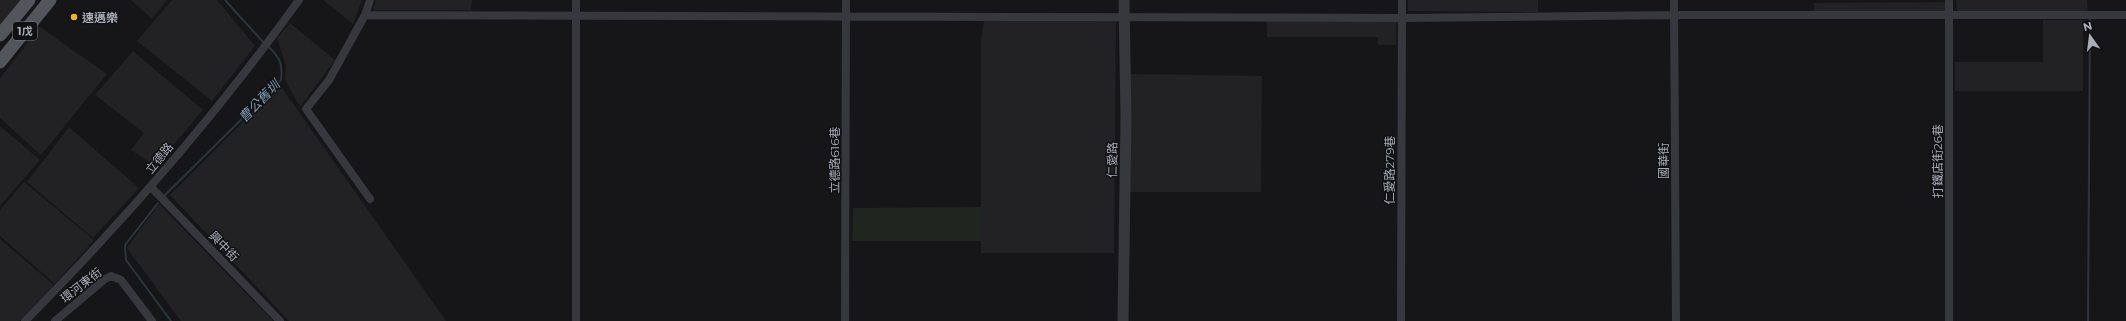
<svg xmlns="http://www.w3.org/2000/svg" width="2126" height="321" viewBox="0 0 2126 321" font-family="Montserrat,'Noto Sans TC',sans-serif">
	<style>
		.built { fill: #222225 }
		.green { fill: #1e261f }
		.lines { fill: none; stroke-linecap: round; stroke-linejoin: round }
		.stream { stroke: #2c353c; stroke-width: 2 }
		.minor { stroke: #37383d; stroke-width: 8 }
		.tertiary { stroke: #37383d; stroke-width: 11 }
		.primary { stroke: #53555c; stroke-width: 13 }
		.poi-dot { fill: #f2b134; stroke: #111113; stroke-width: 1.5 }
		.labels { text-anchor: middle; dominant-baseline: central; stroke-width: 3; stroke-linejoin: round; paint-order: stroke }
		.shield { fill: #111113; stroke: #7b7e86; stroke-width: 1 }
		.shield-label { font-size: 11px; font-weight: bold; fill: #a8adb8 }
		.poi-label { font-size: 12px; font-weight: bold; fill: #a8adb8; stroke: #111113; text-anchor: start }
		.street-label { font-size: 12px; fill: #a8adb8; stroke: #111113 }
		.water-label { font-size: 13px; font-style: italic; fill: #7f9bb3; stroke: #111113 }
	</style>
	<rect width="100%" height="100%" fill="#161618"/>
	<path class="built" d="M0,0H21L0,27Z
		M131,0H167L152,19Z
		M172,0H217L255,46L212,101L137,41Z
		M323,0H362L353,24Z
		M376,0H472L471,10H373Z
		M1408,0H1538V12L1408,11Z
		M1956,0H2087L2088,14H1957Z
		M1945,2V15L1814,14V3Z
		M1116,20L1114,253H981V40L984,21Z
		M2043,20H2083V91H1955V62H2043Z
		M1267,21H1396V45H1378V37H1267Z
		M290,23L335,60L300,107L285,80L286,66L277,38Z
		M40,27L107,74L41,155L0,118V78Z
		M133,51L203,110L156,166L131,150L144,133L95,95Z
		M1130,74L1262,76L1261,192H1130Z
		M280,85L446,321H289L170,195Z
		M0,126L40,160L0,206Z
		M69,127L139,188L93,238L27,182Z
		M24,182L94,240L55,284L0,236V210Z
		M159,204L273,321H181L127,248Z
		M0,239L54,285L19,321H0Z"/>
	<path class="green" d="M982,207L981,241H852L853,208Z"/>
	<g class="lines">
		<path class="stream" d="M225,0L264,43
			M165,195L281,80C283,63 280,58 268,46
			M158,203L125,245L126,260L171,321
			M2088,321L2090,17"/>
		<path class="minor" d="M576,0V321
			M1674,0L1676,321
			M1949,0V321
			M365,15L1402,18L1674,15H2126
			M151,187L280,321
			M370,199L306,109L329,80L365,15L370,0
			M25,321C124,221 217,114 299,0
			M55,321L105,279L111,276L121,280L152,321
			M845,321L846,0
			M1401,321L1402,0"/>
		<path class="tertiary" d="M1123,321L1126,118L1124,0"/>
		<path class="primary" d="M0,35L29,0
			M0,62L50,0"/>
	</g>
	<circle class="poi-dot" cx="74" cy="17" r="4"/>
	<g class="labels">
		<rect class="shield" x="13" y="22" width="24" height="18" rx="3"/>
		<g class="shield-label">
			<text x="25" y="31">1戊</text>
		</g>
		<g class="poi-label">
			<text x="82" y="17">速邁樂</text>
		</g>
		<g class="street-label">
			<text transform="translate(159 158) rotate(-51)">立德路</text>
			<text transform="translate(834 160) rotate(-90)">立德路616巷</text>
			<text transform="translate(1112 160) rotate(-89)">仁愛路</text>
			<text transform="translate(1663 161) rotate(-90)">國華街</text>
			<text transform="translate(1937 161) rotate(-90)">打鐵店街26巷</text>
			<text transform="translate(1389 170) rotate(-90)">仁愛路279巷</text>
			<text transform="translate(224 246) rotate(46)">興中街</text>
			<text transform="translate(81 285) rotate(-38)">環河東街</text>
		</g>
		<g class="water-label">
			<text transform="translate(259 101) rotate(-46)">曹公舊圳</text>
		</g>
	</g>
	<g transform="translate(2090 36) rotate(346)" stroke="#111113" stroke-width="3" paint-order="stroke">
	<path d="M0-3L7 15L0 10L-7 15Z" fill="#a8adb8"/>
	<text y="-6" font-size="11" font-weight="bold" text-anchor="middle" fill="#a8adb8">N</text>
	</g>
</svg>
